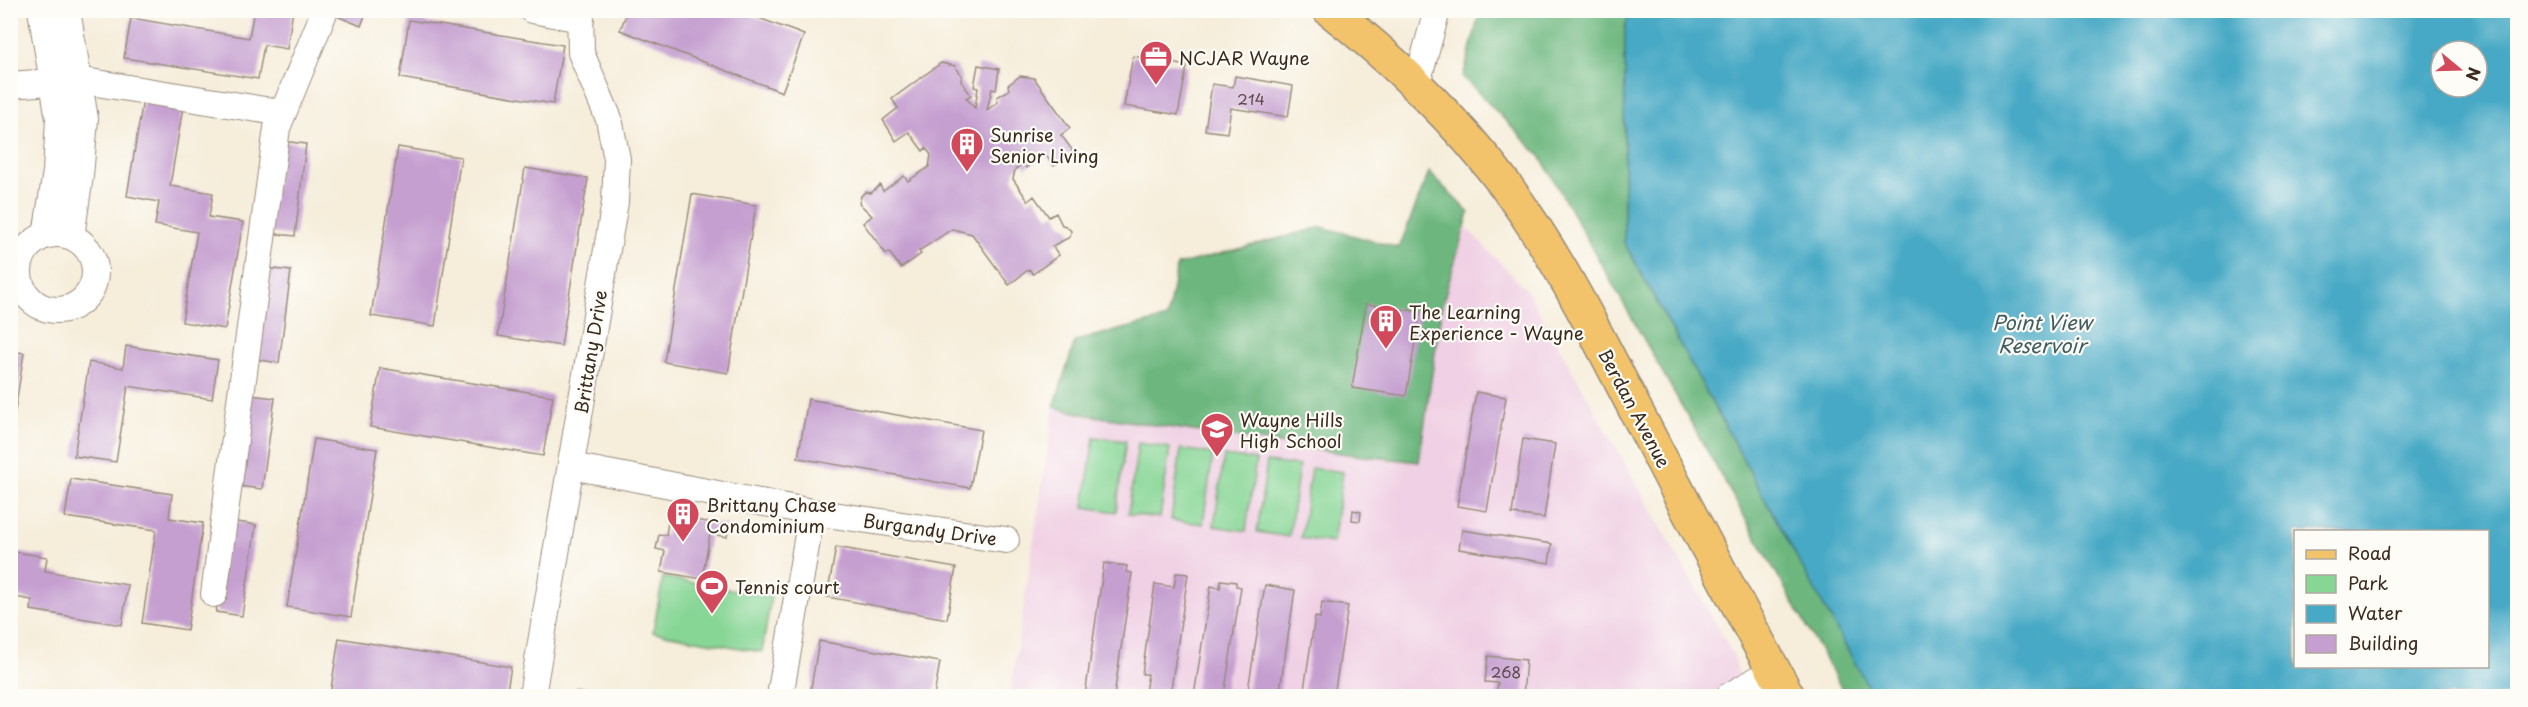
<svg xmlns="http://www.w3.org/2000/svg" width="2528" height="707" viewBox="0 0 2528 707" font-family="'Playpen Sans',sans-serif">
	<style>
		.built { fill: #f0d0e4 }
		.green { fill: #87d696; stroke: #61805a; stroke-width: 1.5 }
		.forest { fill: #6db77f; stroke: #54704e; stroke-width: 1.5 }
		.water { fill: #46a9c5; stroke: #406a72; stroke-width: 1.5; fill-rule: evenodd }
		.building { fill: #c59fd0 }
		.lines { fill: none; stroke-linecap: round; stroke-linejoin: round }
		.minor-casing { stroke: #988c7c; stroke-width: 28 }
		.major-casing { stroke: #988c7c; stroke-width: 36 }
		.minor { stroke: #fff; stroke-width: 26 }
		.major { stroke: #f2c36a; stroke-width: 33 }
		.labels { text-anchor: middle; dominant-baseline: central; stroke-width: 4.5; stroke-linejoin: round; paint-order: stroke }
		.number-label { font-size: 15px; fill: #5e474a }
		.poi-label { font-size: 18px; fill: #3b2a1e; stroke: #fdfcf7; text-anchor: start }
		.street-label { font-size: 18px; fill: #3b2a1e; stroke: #fdfcf7 }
		.water-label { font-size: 20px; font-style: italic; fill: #3f5d61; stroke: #fdfcf7 }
	</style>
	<rect width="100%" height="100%" fill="#fdfcf7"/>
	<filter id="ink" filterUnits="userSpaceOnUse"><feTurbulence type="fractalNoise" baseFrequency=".0167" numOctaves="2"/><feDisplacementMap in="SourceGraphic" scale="12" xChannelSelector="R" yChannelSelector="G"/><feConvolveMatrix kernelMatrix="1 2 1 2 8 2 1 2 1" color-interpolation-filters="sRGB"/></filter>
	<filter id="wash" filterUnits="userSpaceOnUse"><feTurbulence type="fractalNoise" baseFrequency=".008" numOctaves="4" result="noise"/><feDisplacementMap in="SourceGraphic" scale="24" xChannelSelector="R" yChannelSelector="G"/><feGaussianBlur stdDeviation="1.35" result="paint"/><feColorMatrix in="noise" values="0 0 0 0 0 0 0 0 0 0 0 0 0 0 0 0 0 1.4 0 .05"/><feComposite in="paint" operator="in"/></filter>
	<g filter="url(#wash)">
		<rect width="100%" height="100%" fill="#f6edda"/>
		<path class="built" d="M1465,226L1528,292L1734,656L1744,696H1010L1054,407L1087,415L1354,455L1419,461L1442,305Z"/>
		<path class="green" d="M1094,437L1126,441L1116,512L1084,507Z
			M1138,443L1170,448L1160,518L1128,514Z
			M1181,449L1213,454L1203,524L1171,520Z
			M1224,456L1256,460L1246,531L1214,526Z
			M1267,462L1299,466L1289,537L1257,532Z
			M1311,468L1343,472L1333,543L1301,538Z
			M663,577L771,597L762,652L653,632Z"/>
		<path class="forest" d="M1480,11H1630L1625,28L1624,242L1873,696H1846L1540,156L1463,77Z
			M1429,172L1469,213L1442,305L1419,462L1354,455L1087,415L1054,407L1075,341L1167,318L1177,265L1322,227L1399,248Z"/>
		<path class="water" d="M1630,11H2517V696H1873L1624,242L1625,28ZM2441,51H2477V87H2441ZM2296,532H2488V666H2296Z"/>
		<g id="blocks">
			<path class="building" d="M254,10H293L287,49L264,45L258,79L124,58L131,18L249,38Z
				M339,10H367L361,26L337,16Z
				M628,10H738L804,35L782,92L620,30Z
				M409,20L563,45L553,104L400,78Z
				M1133,56L1187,66L1178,115L1124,106Z
				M941,63L955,66L962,76L961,81L971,95L966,98L975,108L978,88L974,87L978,65L999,69L996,90L992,89L987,110L998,102L997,97L1009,90L1008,85L1020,76L1034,78L1070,128L1061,135L1073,151L1054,166L1045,154L1026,168L1023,163L1015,170L1013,179L1028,201L1034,196L1049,217L1056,213L1062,225L1066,226L1071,231L1070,237L1052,246L1059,255L1033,274L1029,269L1009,285L972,234L952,229L919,251L921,254L901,268L889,252L886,254L863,223L872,216L859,203L861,196L865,192L871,193L880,185L883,191L904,176L908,181L929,167L931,155L926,148L923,151L909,132L896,141L883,120L898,108L892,99Z
				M1235,76L1293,86L1288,117L1231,108L1227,133L1205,130L1212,84L1233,87Z
				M143,100L183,107L170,186L213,193L209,217L243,222L225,329L182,322L197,232L155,225L159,202L127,196Z
				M282,141L306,144L295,236L269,233Z
				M398,147L461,157L435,326L371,316Z
				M525,168L588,178L561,346L498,336Z
				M692,194L756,205L728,373L664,362Z
				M265,268L291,271L279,363L254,359Z
				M1366,304L1420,312L1406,396L1352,388Z
				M126,346L218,360L212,399L128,386L116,462L74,456L89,362L123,368Z
				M10,351L24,353L12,431H10Z
				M380,368L553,396L543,456L370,427Z
				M1476,392L1506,397L1487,511L1457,506Z
				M250,395L275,398L262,489L237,486Z
				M808,399L981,430L970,488L798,458Z
				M314,439L377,449L351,617L287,607Z
				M1523,439L1555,444L1544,518L1512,514Z
				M71,479L172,494L169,518L203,523L187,630L142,623L156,530L65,517Z
				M1353,510L1361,512L1360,521L1352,520Z
				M669,515L729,526L727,537L710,534L702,579L661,572L665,551L656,549L659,534L666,535Z
				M230,521L256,525L242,616L216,612Z
				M1462,530L1552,544L1549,563L1459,549Z
				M836,547L956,568L947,619L827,597Z
				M10,551L47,557L45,571L128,585L122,625L31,610L32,600L10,596Z
				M1104,563L1127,566L1126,572L1132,573L1114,696H1085Z
				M1176,573L1188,574L1170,696H1139L1140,692L1145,693L1148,674H1142L1155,584L1174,587Z
				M1221,580L1236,582V586L1241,587L1224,696H1194L1211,586L1220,588Z
				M1265,585L1295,590L1279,696H1247Z
				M1322,602L1348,606L1334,696H1303L1315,617L1320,618Z
				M339,638L511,667L506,696L330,695Z
				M819,641L940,662L934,696H833L810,693Z
				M1488,656L1526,660L1523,696H1496L1498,683L1485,682Z
				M574,692L592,695V696H573Z"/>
		</g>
	</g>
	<g filter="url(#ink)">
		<use href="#blocks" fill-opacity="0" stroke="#988c7c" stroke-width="1.5"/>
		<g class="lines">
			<g class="minor-casing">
				<path id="minor" d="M41,10L59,119L56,172L46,235
					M67,10L85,119L80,176L71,236
					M532,10L581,19
					M10,85L78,80L283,113
					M1416,87L1437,10
					M19 272a38 38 0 1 1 76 0a38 38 0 1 1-76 0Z
					M571,466L812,512L1006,540
					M214,594L277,128L325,10
					M532,696L615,202L617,159L609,119L581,53L580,10
					M780,696L812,512
					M1729,696L1774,670"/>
			</g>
			<g class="major-casing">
				<path id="major" d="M1330,10C1392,58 1459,123 1506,186C1557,255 1596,333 1635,409C1685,505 1735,602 1788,696"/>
			</g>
			<use href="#minor" class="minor"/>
			<use href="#major" class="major"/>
		</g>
	</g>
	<defs>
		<g id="office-pin" transform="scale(1.725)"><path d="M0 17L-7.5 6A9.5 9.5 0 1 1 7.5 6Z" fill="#d1495b" stroke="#fdfcf7"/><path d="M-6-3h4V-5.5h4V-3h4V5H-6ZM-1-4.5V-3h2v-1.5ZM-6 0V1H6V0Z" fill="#fff"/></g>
		<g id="building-pin" transform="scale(1.725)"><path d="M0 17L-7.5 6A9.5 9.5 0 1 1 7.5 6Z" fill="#d1495b" stroke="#fdfcf7"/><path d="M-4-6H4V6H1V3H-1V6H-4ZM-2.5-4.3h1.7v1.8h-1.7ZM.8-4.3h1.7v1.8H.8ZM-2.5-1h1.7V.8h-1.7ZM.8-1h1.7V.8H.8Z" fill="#fff"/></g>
		<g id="school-pin" transform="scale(1.725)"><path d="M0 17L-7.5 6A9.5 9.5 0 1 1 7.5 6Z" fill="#d1495b" stroke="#fdfcf7"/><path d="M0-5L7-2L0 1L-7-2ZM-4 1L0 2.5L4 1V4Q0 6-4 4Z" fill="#fff"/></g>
		<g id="stadium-pin" transform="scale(1.725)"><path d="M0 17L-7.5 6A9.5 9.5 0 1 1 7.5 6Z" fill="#d1495b" stroke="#fdfcf7"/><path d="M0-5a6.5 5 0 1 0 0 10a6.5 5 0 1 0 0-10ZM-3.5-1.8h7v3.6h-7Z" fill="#fff"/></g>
	</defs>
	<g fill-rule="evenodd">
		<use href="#office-pin" x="1156" y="57"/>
		<use href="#building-pin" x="967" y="144"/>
		<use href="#building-pin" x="1386" y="321"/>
		<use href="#school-pin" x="1217" y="429"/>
		<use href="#building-pin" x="683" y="514"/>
		<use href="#stadium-pin" x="712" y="586"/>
	</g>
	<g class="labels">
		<g class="number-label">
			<text x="1251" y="98">214</text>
			<text x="1506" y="671">268</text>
		</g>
		<g class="poi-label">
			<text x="1179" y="57">NCJAR Wayne</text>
			<text x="990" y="134">Sunrise<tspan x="990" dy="21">Senior Living</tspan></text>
			<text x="1409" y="311">The Learning<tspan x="1409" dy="21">Experience - Wayne</tspan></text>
			<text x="1240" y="419">Wayne Hills<tspan x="1240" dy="21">High School</tspan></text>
			<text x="706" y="504">Brittany Chase<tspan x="706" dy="21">Condominium</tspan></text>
			<text x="735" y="586">Tennis court</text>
		</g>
		<g class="street-label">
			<text transform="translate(590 352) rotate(-81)">Brittany Drive</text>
			<text transform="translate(1635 408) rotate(62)">Berdan Avenue</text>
			<text transform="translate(930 529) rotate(8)">Burgandy Drive</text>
		</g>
		<g class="water-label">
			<text x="2042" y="322">Point View<tspan x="2042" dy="23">Reservoir</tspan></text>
		</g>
	</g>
	<rect width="2528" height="707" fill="none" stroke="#fdfcf7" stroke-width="36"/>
	<rect x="2294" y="530" width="195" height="138" fill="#fdfcf7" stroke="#afa8a0" stroke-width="1.5"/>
	<rect x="2306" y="550" width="30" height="9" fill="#f2c36a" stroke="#afa8a0" stroke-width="1.5"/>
	<text x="2348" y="560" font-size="18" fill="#3b2a1e">Road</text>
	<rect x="2306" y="575" width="30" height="18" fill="#87d696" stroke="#afa8a0" stroke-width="1.5"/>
	<text x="2348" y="590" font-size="18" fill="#3b2a1e">Park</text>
	<rect x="2306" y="605" width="30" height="18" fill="#46a9c5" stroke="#afa8a0" stroke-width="1.5"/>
	<text x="2348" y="620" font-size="18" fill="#3b2a1e">Water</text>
	<rect x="2306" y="635" width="30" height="18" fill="#c59fd0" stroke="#afa8a0" stroke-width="1.5"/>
	<text x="2348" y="650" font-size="18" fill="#3b2a1e">Building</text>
	<g transform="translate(2459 69) rotate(109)"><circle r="28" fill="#fdfcf7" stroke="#afa8a0" stroke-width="1.5"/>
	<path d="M0-4.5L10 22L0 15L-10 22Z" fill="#d1495b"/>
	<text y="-9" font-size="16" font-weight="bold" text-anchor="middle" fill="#3b2a1e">N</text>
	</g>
</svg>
